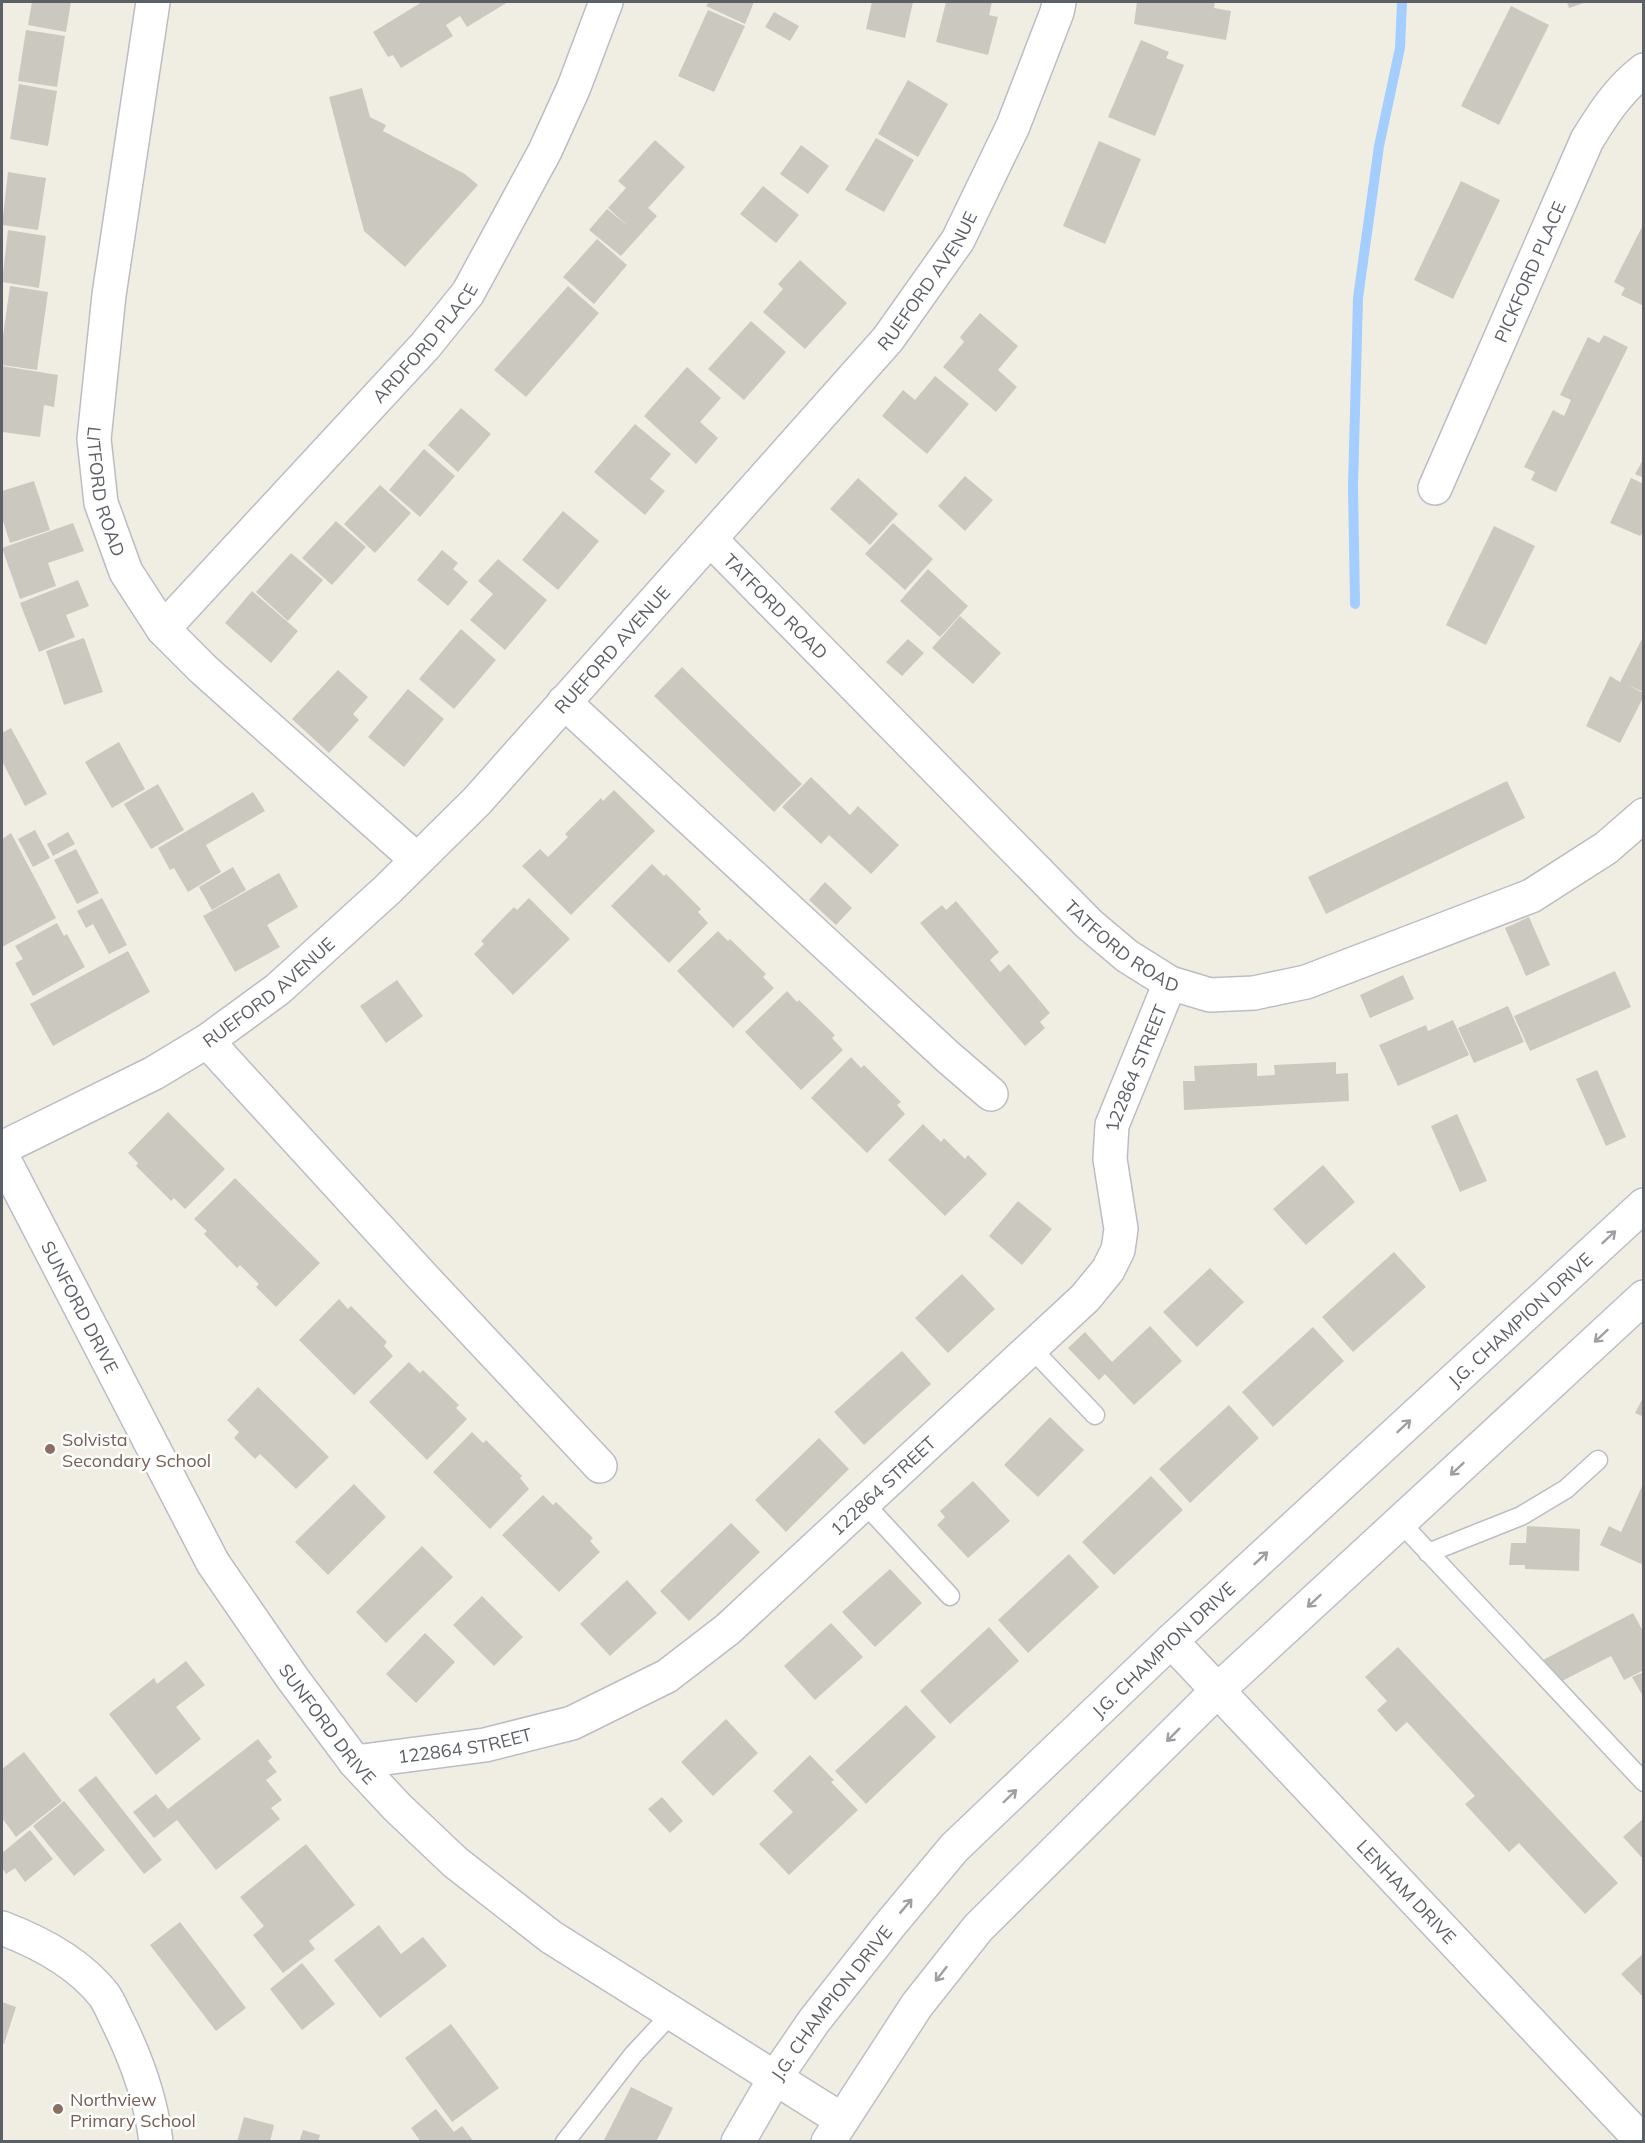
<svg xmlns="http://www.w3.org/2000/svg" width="1645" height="2143" viewBox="0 0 1645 2143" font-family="Mulish,sans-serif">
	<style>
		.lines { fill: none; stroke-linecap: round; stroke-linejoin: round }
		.stream { stroke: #a4ceff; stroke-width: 10 }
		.building { fill: #cbc8c0 }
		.service-casing { stroke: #bbbdc4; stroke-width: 21 }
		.minor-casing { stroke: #bbbdc4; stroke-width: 36 }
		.tertiary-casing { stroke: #bbbdc4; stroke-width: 36 }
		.secondary-casing { stroke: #bcbfc6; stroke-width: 36 }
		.service { stroke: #fff; stroke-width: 18 }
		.minor { stroke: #fff; stroke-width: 33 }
		.tertiary { stroke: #fff; stroke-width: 33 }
		.secondary { stroke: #fff; stroke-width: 33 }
		.oneway { stroke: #9d9fa3 }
		.education-dot { fill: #8d6e63; stroke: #fff; stroke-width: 2 }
		.labels { text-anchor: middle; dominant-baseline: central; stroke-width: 5; stroke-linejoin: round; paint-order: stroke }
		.street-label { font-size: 18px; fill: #5b5f66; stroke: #fff }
		.education-label { font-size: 18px; fill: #785e54; stroke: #fff; text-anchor: start }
	</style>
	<rect width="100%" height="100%" fill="#f0eee3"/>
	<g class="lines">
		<path class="stream" d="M1355,604L1353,486L1358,298L1379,146L1400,48L1402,2"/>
	</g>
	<path class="building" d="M32,2H71L66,32L28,25Z
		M422,2H508L467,27L460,16L446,25L453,36L401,68L393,55L388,57L373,32Z
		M709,2H754L745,24L706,6Z
		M872,2H913L905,38L866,29Z
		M946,2H992L989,15L998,17L988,55L936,42Z
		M1137,2H1215L1214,8L1231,11L1226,40L1134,24Z
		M1567,2H1587L1569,8Z
		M1511,6L1549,25L1499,125L1461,106Z
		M708,10L745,26L714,92L678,76Z
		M774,12L799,26L790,41L765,27Z
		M26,30L65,36L57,87L18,81Z
		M1141,40L1169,52L1166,58L1184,65L1155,136L1108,117Z
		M908,80L948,104L918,157L878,134Z
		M19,84L57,91L48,146L10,139Z
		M362,88L370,117L386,125L383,131L465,174L478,185L405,267L364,231L329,97Z
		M876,138L914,160L884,212L845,190Z
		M655,140L685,167L648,208L657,216L621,256L589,230L607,209L628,226L608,208L626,188L618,181Z
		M1099,141L1141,159L1105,244L1063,226Z
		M801,145L829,166L808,194L780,174Z
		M8,172L46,178L38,230L2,225Z
		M1461,181L1500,200L1453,299L1414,280Z
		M763,186L799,215L776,243L740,214Z
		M1644,223V306L1621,295L1625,288L1614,282Z
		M8,230L46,236L39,288L2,282Z
		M597,239L627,265L594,304L563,277Z
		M800,260L847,303L805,349L763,312L783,289L778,284Z
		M10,286L48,292L37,370L2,365V343Z
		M568,286L599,313L526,397L494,370Z
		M980,313L1018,346L998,370L1017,387L996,412L943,367L964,342L960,337Z
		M751,321L786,352L744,400L708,369Z
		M1604,335L1628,347L1556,492L1531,480L1535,472L1524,467L1553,410L1564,416L1571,400L1560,395L1588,337L1599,343Z
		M2,366L58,375L54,407L44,405L40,437L2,432Z
		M687,367L721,398L700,422L718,438L696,464L644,416Z
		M935,376L969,404L927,454L882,416L903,390L915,400Z
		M461,408L491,434L458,472L428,445Z
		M635,424L671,454L650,479L665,491L645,515L594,472Z
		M424,449L455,476L420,517L389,490Z
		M1644,458V478L1635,474Z
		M965,476L993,500L965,531L938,506Z
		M858,478L898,514L870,545L830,509Z
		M1631,478L1644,484V531L1640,536L1610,523Z
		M34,481L50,530L10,543L2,518V491Z
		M380,485L411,513L375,553L344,524Z
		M563,511L599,541L558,590L522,560Z
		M336,521L366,547L332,585L302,558Z
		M73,523L84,551L48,563L56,586L20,599L2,548Z
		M893,523L933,559L905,590L865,554Z
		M1494,526L1535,546L1486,645L1446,625Z
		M442,550L458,563L453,569L468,582L448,606L417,580Z
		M291,553L323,580L288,621L256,592Z
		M498,559L547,600L505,650L470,620L493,594L478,581Z
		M928,569L968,606L940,637L900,601Z
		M78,580L89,606L66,615L75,637L39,652L20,603Z
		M252,591L298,631L271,663L225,623Z
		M960,616L1001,653L973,684L932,648Z
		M461,629L496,660L454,709L419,679Z
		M1644,635V692L1627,685L1644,693V696L1620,743L1586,726L1610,676L1620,682Z
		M84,638L103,692L64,705L46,651Z
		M908,639L924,653L902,676L886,662Z
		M682,667L802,784L774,812L654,696Z
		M338,670L368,697L353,714L359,720L329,753L292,719Z
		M408,689L444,719L404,767L368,737Z
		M11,728L47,794L25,806L2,761V733Z
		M119,742L145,789L112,808L85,762Z
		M811,777L850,815L858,806L899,845L871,874L829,835L821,844L782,807Z
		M1507,781L1525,818L1326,914L1308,877Z
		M158,784L184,830L151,849L124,804Z
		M614,790L655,831L571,915L522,866L540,849L548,857L568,837L565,834L601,798L603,801Z
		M253,792L265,811L206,845L221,872L188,892L174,868L170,870L158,848Z
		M35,830L50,858L33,867L18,839Z
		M68,832L75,844L53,856L47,844Z
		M11,833L56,918L2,947V839Z
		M76,849L99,893L77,904L54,860Z
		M652,864L664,876L666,874L701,909L698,912L708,923L669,963L611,906Z
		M233,867L246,890L212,910L199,887Z
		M279,873L298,907L267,925L280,947L235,972L203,916Z
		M825,882L852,908L836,925L809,900Z
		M102,898L127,945L109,954L93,924L86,928L77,911Z
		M529,898L570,939L513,995L474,954L484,944L481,941L514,907L517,910Z
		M956,901L999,952L990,960L1000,972L1009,964L1050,1013L1040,1022L1045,1028L1025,1046L920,923L942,905L946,910Z
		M1529,917L1550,965L1526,976L1505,928Z
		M57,923L64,936L67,934L85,967L33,996L15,963L23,959L15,946Z
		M718,931L728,941L730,939L766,974L763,977L774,988L733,1028L677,971Z
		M128,951L150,992L53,1046L30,1004Z
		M1615,971L1631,1007L1530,1051L1514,1016Z
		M1403,975L1414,999L1370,1018L1360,995Z
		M397,980L423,1016L386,1043L360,1006Z
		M787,991L797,1002L799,1000L835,1035L832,1038L843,1050L801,1090L745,1032Z
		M1508,1006L1524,1042L1474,1063L1458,1028Z
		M1453,1020L1469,1055L1398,1086L1379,1045L1426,1025L1428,1031Z
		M851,1057L861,1068L864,1065L901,1102L897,1105L905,1114L867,1153L811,1098Z
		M1336,1062V1074L1348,1073L1349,1101L1184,1110L1183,1081H1195L1194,1066L1257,1063V1076L1275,1075L1274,1065Z
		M1597,1070L1626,1137L1606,1146L1576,1079Z
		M168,1112L225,1169L185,1209L174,1198L171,1201L136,1166L138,1163L128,1153Z
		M1457,1114L1487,1181L1460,1192L1431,1126Z
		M923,1124L941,1142L944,1138L965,1159L968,1155L987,1174L945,1216L888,1160Z
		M1323,1165L1355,1202L1306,1245L1273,1209Z
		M235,1178L320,1263L276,1307L256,1287L259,1284L240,1265L237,1268L204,1234L207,1231L194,1219Z
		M1018,1201L1052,1229L1022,1265L989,1236Z
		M1394,1252L1426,1287L1353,1352L1322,1317Z
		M1210,1268L1244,1302L1197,1347L1163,1312Z
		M962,1274L995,1309L948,1353L915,1318Z
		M339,1299L348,1309L351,1306L387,1342L384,1346L393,1356L354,1395L299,1340Z
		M1150,1326L1182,1361L1134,1405L1105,1374L1099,1380L1068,1348L1085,1332L1112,1362Z
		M1313,1327L1344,1361L1273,1427L1242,1392Z
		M902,1351L931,1384L864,1445L834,1412Z
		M409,1362L420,1373L423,1370L459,1405L456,1408L467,1419L427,1460L369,1402Z
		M258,1387L329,1457L296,1489L260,1454L255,1459L234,1438L239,1432L227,1420Z
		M1644,1396V1417L1635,1413Z
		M1229,1405L1259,1438L1190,1503L1159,1469Z
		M1050,1417L1084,1450L1038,1497L1004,1465Z
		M472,1432L483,1443L486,1440L522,1476L520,1478L529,1489L490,1529L433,1472Z
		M819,1438L849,1469L786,1532L755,1500Z
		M1151,1476L1183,1510L1114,1575L1082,1542Z
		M973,1481L1010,1521L968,1558L937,1525L945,1517L940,1511Z
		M1644,1482V1557L1641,1564L1600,1545L1609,1526L1621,1532Z
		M354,1484L386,1517L328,1575L295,1542Z
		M543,1495L553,1505L556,1502L593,1538L590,1541L600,1552L559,1592L502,1535Z
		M731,1523L760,1552L689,1621L660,1591Z
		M1527,1526L1580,1529L1579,1571L1525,1569V1565H1509L1511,1543H1526Z
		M422,1546L453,1577L386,1643L356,1612Z
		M1069,1554L1099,1587L1028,1653L998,1620Z
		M890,1569L922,1603L875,1647L842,1612Z
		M627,1580L657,1613L610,1656L580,1624Z
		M482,1596L523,1637L494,1666L453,1625Z
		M1633,1613L1644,1633V1670L1624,1680L1611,1656L1562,1681L1543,1660Z
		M831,1623L863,1657L815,1700L784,1666Z
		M989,1627L1019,1661L950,1724L920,1691Z
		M425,1633L455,1662L416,1703L386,1674Z
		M1398,1647L1618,1883L1585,1914L1519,1843L1509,1852L1465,1804L1475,1796L1407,1722L1396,1732L1377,1710L1387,1701L1365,1677Z
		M186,1661L205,1685L176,1707L201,1739L156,1775L109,1714L154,1678L157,1684Z
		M1644,1672V1698L1632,1677Z
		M906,1705L936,1737L866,1804L835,1771Z
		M726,1719L758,1753L713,1796L681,1762Z
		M258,1739L272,1757L268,1761L277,1772L266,1780L282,1800L271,1808L280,1819L216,1870L177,1820L154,1838L133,1812L156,1794L168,1809Z
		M24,1752L62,1801L16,1837L2,1818V1769Z
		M810,1755L834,1780L831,1782L858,1810L789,1875L759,1844L793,1812L773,1791Z
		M96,1776L162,1860L144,1874L78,1790Z
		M662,1797L683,1821L670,1833L648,1809Z
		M64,1801L105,1850L74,1876L33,1826Z
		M1644,1818V1860L1623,1837Z
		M30,1830L53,1859L25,1882L15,1868L6,1874L2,1868V1853Z
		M306,1844L355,1905L309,1941L315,1949L283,1973L253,1935L264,1926L240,1897Z
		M180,1922L246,2008L216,2031L150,1945Z
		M379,1925L401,1954L423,1937L447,1966L380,2018L334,1960Z
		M1644,1953V1998L1621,1974Z
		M302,1963L335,2004L302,2030L270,1989Z
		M2,2002L16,2007L4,2044L2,2043Z
		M451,2024L499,2088L452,2122L405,2058Z
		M631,2087L673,2108L656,2142H603Z
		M436,2109L454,2132L462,2126L474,2142H421L411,2128Z
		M244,2117L274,2125L270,2142H237Z
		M303,2130L320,2135L318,2142H299Z"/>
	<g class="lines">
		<g class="service-casing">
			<path id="service" d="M1031,1348L1095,1415
				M864,1503L950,1596
				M1400,1522L1644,1782
				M1428,1553L1521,1516L1566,1489L1598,1460
				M565,2142L633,2055L672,2013"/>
		</g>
		<g class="minor-casing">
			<g id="minor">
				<path id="s1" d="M153,2L109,295L94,439L101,503L126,572L163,629L203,669L417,860"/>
				<path id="s2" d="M1435,488L1587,140C1603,114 1619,89 1644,70"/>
				<path id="s3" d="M710,539L1089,924L1127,956L1170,983L1210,995L1254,993L1306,982L1531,896L1606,848L1644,815"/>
				<path id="s4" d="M163,629L425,346L468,293L545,151L574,87L606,2"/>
				<path d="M564,702L948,1057L991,1094"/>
				<path d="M207,1041L420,1274L600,1466"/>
				<path id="s5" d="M2,1148L154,1073L207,1041L278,989L387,890L477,801L888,339L958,240L1013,126L1057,12L1059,2"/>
				<path id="s6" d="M355,1762L485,1745L572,1723L667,1676L728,1629L1085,1298L1108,1270L1118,1250L1121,1229L1110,1159L1112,1125L1170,983"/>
				<path d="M2,1928C39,1942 79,1963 104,1995C109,2002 113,2012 117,2020C136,2058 151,2098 156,2142"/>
			</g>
		</g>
		<g class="tertiary-casing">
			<g id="tertiary">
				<path id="s7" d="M2,1156L213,1563L293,1679L355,1762L397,1807L455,1862L551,1937L842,2120"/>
				<path id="s8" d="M1171,1641L1643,2142"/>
			</g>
		</g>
		<g class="secondary-casing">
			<g id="secondary">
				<path id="s9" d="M738,2142L775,2078L814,2021L889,1926L954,1848L1171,1641L1644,1205"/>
				<path d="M828,2142L917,2005L978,1928L1218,1690L1644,1297"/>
			</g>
		</g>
		<use href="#service" class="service"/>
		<use href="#minor" class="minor"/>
		<use href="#tertiary" class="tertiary"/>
		<use href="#secondary" class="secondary"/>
	</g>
	<defs><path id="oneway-shaft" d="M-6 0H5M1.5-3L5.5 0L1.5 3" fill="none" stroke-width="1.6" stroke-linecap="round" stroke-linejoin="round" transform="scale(1.5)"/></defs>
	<g class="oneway">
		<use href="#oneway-shaft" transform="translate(1609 1237) rotate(-43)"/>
		<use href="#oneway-shaft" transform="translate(1601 1336) rotate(137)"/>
		<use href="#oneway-shaft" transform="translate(1404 1426) rotate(-43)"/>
		<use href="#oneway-shaft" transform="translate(1457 1469) rotate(137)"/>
		<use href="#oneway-shaft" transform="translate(1261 1558) rotate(-43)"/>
		<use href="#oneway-shaft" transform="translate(1314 1601) rotate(137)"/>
		<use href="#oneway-shaft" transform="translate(1173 1735) rotate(135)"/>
		<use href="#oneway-shaft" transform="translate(1010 1796) rotate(-44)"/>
		<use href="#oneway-shaft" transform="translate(906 1906) rotate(-50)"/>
		<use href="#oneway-shaft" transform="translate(941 1974) rotate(128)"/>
	</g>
	<g class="education-dot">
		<circle cx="50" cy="1449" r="6"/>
		<circle cx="58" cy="2109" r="6"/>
	</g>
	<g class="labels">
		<g class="street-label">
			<text stroke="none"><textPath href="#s2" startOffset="236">PICKFORD PLACE</textPath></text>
			<text stroke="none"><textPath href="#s5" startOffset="1282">RUEFORD AVENUE</textPath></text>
			<text stroke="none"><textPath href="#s4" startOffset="388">ARDFORD PLACE</textPath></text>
			<text stroke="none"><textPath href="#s1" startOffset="495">LITFORD ROAD</textPath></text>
			<text stroke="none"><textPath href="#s3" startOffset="94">TATFORD ROAD</textPath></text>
			<text stroke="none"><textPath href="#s5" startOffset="796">RUEFORD AVENUE</textPath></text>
			<text stroke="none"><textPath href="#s3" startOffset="580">TATFORD ROAD</textPath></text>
			<text stroke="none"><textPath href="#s5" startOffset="310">RUEFORD AVENUE</textPath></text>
			<text stroke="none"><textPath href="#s6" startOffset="1137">122864 STREET</textPath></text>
			<text stroke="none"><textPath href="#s7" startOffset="170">SUNFORD DRIVE</textPath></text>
			<text stroke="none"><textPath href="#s9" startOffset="1140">J.G. CHAMPION DRIVE</textPath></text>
			<text stroke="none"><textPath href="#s6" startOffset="615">122864 STREET</textPath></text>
			<text stroke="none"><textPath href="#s9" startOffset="654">J.G. CHAMPION DRIVE</textPath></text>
			<text stroke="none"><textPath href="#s7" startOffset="656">SUNFORD DRIVE</textPath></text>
			<text stroke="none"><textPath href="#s6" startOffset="111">122864 STREET</textPath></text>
			<text stroke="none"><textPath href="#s8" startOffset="344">LENHAM DRIVE</textPath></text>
			<text stroke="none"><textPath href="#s9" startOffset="168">J.G. CHAMPION DRIVE</textPath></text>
		</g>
		<g class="education-label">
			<text x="62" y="1439">Solvista<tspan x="62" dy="21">Secondary School</tspan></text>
			<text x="70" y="2099">Northview<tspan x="70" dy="21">Primary School</tspan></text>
		</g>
	</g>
	<rect width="1645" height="2143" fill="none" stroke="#5b5f66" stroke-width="6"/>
</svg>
